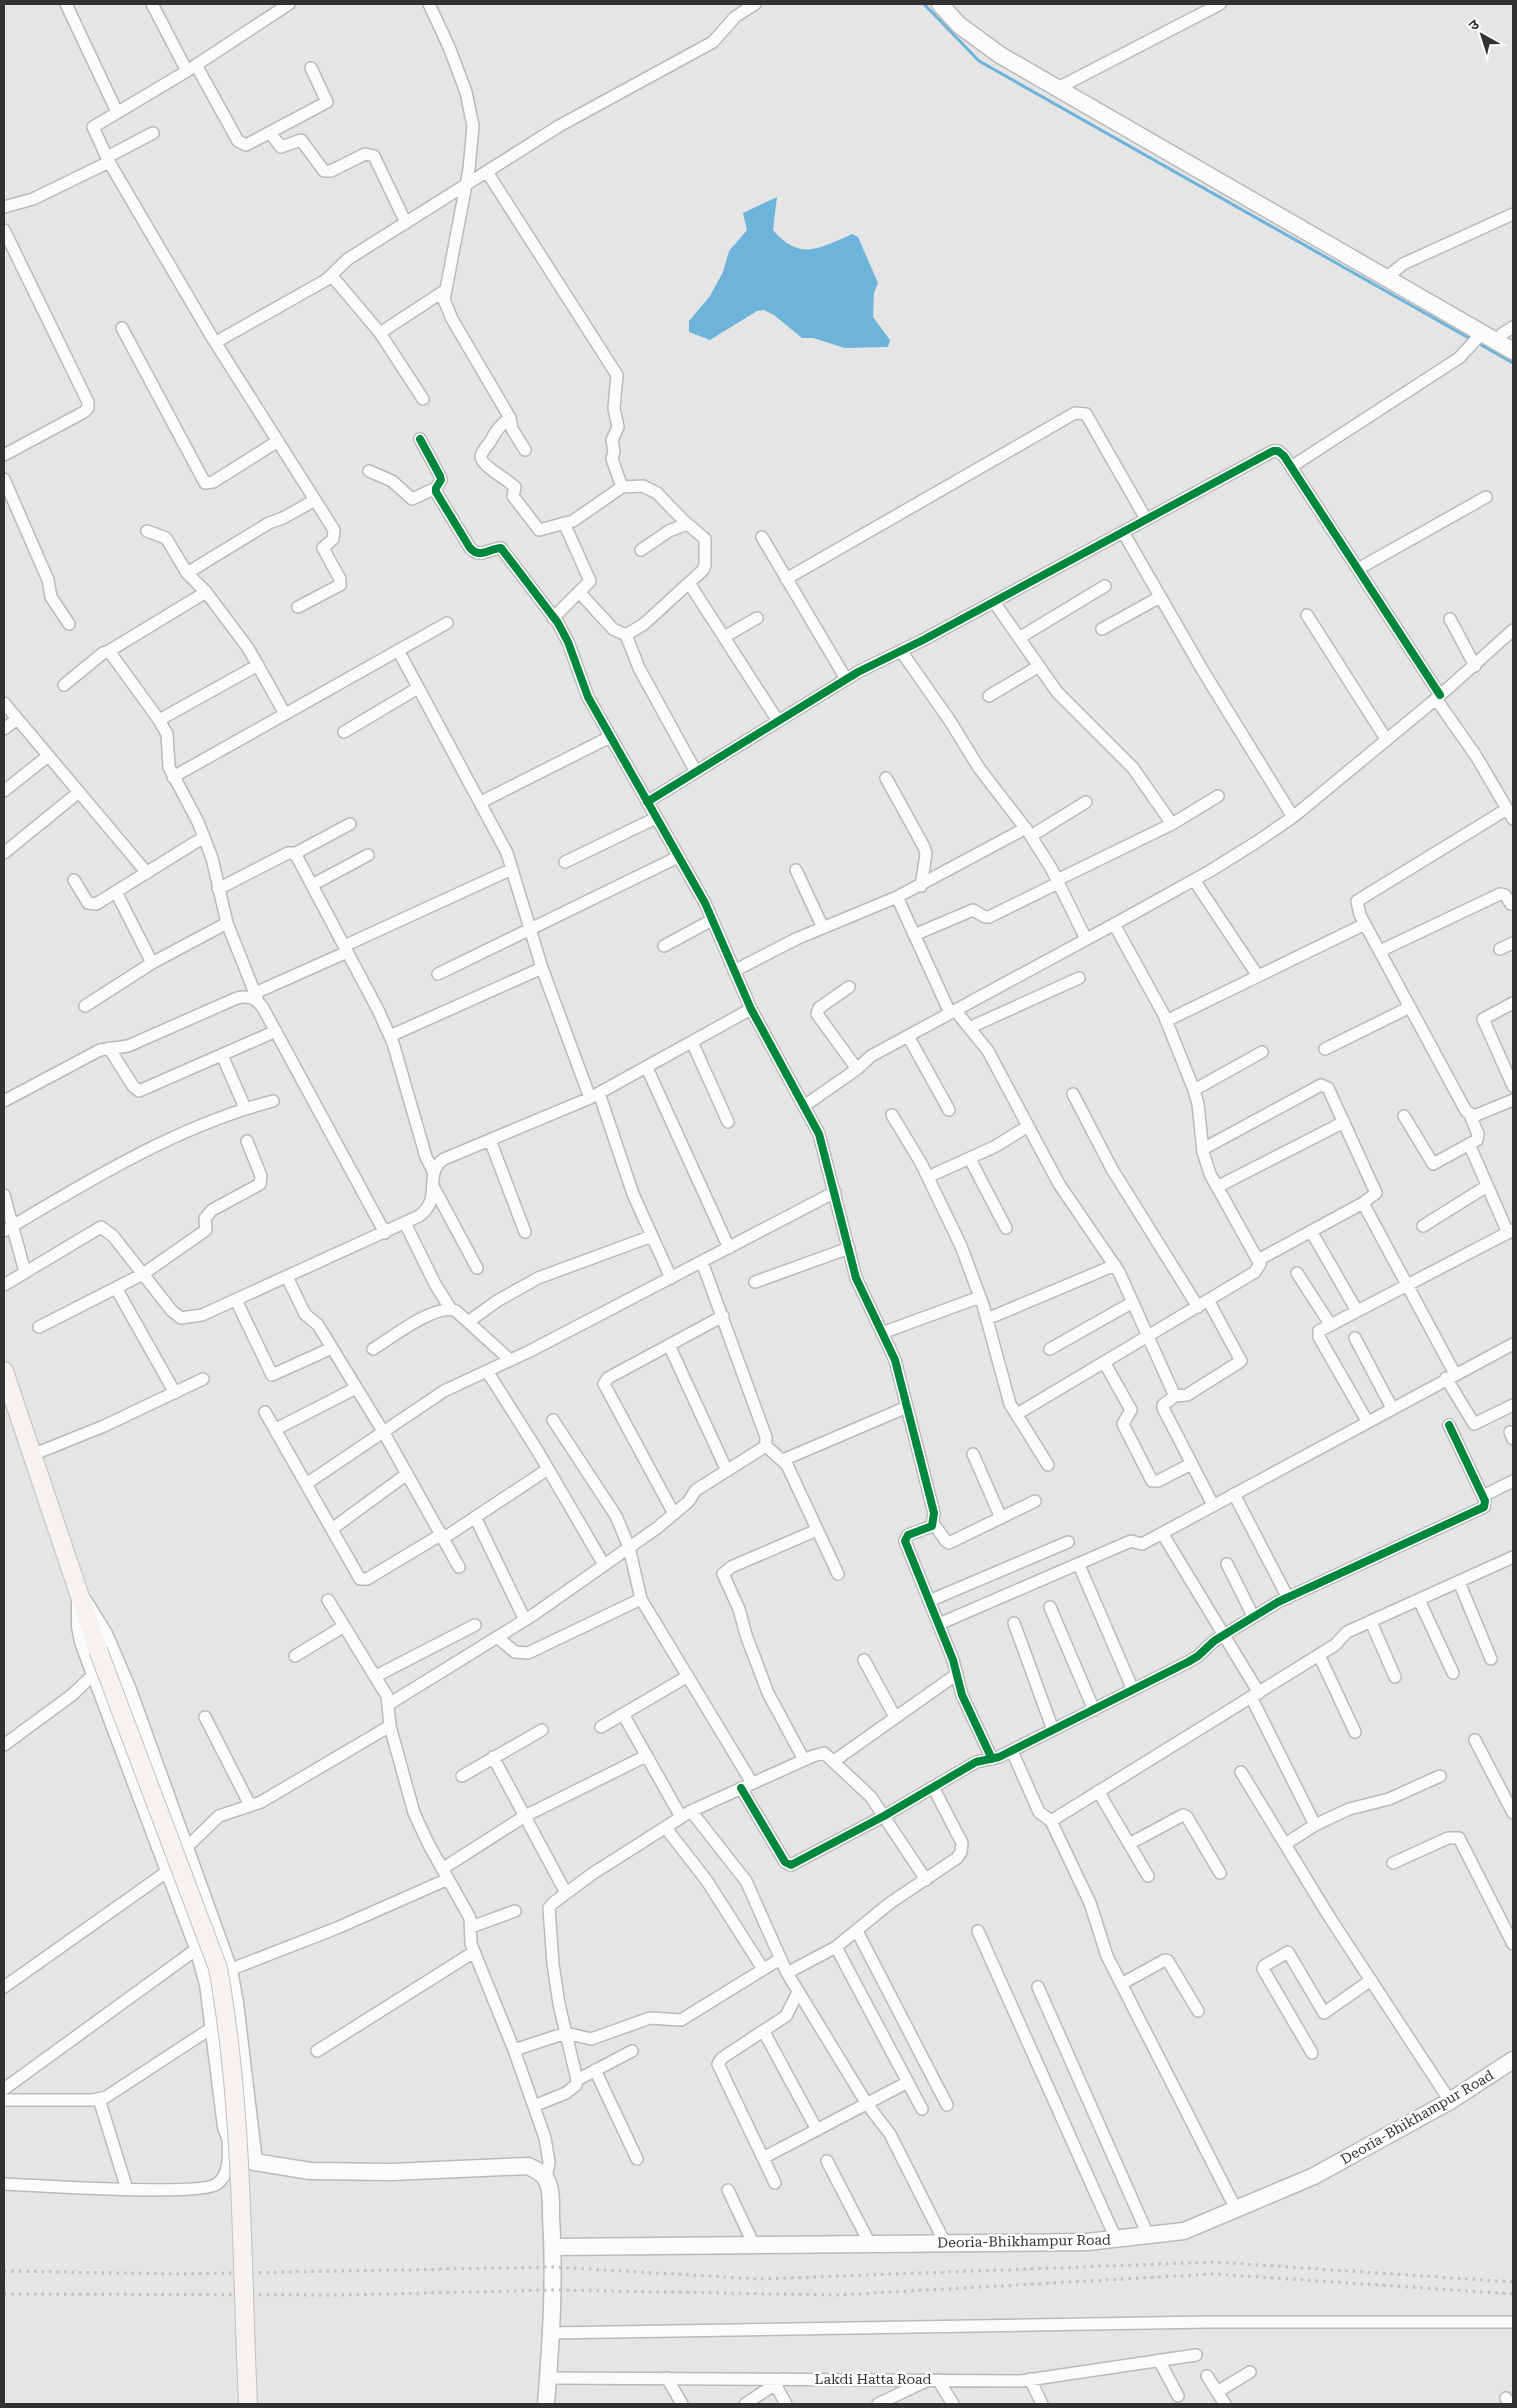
<svg xmlns="http://www.w3.org/2000/svg" width="1517" height="2408" viewBox="0 0 1517 2408" font-family="'Roboto Serif','Noto Sans Devanagari',serif">
	<style>
		.water { fill: #6eb4da }
		.lines { fill: none; stroke-linecap: round; stroke-linejoin: round }
		.stream { stroke: #6eb4da; stroke-width: 3 }
		.street-casing { stroke: #bababa; stroke-width: 14 }
		.secondary-casing { stroke: #bababa; stroke-width: 19 }
		.primary-casing { stroke: #c1c1c1; stroke-width: 20 }
		.street { stroke: #fbfbfb; stroke-width: 11 }
		.secondary { stroke: #fbfbfb; stroke-width: 16 }
		.primary { stroke: #f5f2f0; stroke-width: 18 }
		.rail { stroke: #c1c1c1; stroke-width: 3; stroke-dasharray: 2.5 5; stroke-linecap: butt }
		.primary-bridge-casing { stroke: #c1c1c1; stroke-width: 20; stroke-linecap: butt }
		.primary-bridge { stroke: #f5f2f0; stroke-width: 18 }
		.cycleway-casing { stroke: #fff; stroke-width: 11 }
		.cycleway { stroke: #00873e; stroke-width: 8 }
		.labels { text-anchor: middle; dominant-baseline: central; stroke-width: 4.5; stroke-linejoin: round; paint-order: stroke }
		.street-label { font-size: 14px; fill: #323233; stroke: #fff }
	</style>
	<rect width="100%" height="100%" fill="#e5e5e5"/>
	<path class="water" d="M777,197L773,230C800,262 820,248 852,234L858,237L878,283L874,293L873,317L890,340L888,347L845,348L813,338H802L774,315L764,310L757,311L710,340L689,332V321L710,296L723,272L729,251L747,230L743,213Z"/>
	<g class="lines">
		<path class="stream" d="M924,4L979,61L1513,363"/>
		<g class="street-casing">
			<path id="street" d="M66,4L117,112
				M152,4L187,71
				M289,4L187,71L93,127L109,162L210,334L334,530L333,539L323,548L340,579V585L298,607
				M429,4L449,47L466,92L473,126L469,169L444,300L452,319L510,418L512,429L525,450
				M196,65L238,141L246,145L327,102L311,68
				M1058,88L1220,4
				M270,133L281,147L301,140L324,171H331L365,154L374,156L406,223
				M107,157L153,133
				M487,172L617,375L614,408L618,427L612,440L614,451L612,459L622,487
				M4,207L33,199L109,162
				M4,230L88,402V408L84,412L4,455
				M332,276L380,333L423,399
				M1386,278L1403,264L1513,214
				M122,328L205,483L213,482L278,441
				M380,333L444,291
				M1496,341L1502,334L1513,327
				M216,342L326,280L348,259L559,126L713,42L735,17L755,4
				M510,418C500,425 496,431 490,442C487,446 482,451 481,456C480,465 508,480 515,487L513,496L539,530L573,521L622,487L643,486L657,493L684,521L705,539V565L703,570L644,624L626,635L639,668L696,772
				M420,439L440,476L441,480L436,488V492L470,548C480,559 488,549 501,548L558,623L568,642L588,697L705,903L751,1009L819,1134L856,1278L895,1360L934,1513L932,1526L908,1535L905,1541L953,1660L962,1695L992,1759
				M1291,467L1459,358L1482,333
				M369,471L392,481L412,499L436,488
				M4,479L48,580L51,597L69,624
				M147,531L166,538L187,573L206,592L248,648L285,714
				M1123,532L1203,671L1293,817
				M762,537L846,679
				M641,550L669,531L687,524
				M1358,569L1486,497
				M187,573L269,523L283,518L315,500
				M786,579L1075,413L1086,414L1146,519
				M689,583L778,721
				M580,593L613,629L626,635
				M994,602L1057,692L1133,768L1172,824
				M1307,615L1386,739
				M553,618L590,581L564,523
				M1450,619L1475,666
				M1102,629L1160,597
				M724,637L757,618
				M1019,638L1105,586
				M398,650L507,853L542,968L590,1098
				M109,651L206,592
				M901,651L950,721L979,768L1029,833L1051,868L1086,939
				M64,685L103,653L109,651L159,720L167,734L169,767L198,822L212,858L227,923L258,1001
				M989,696L1039,666
				M1436,699L1476,756L1513,819
				M4,703L147,873
				M159,720L258,665
				M4,729L17,719
				M344,732L418,688
				M173,777L447,623
				M886,778L924,847L926,854L921,886
				M4,791L48,756
				M481,802L610,737
				M647,802L858,672L923,640L1273,451H1278L1284,456L1440,695
				M1507,809L1357,901L1360,915L1466,1111L1474,1116L1513,1100
				M1031,836L1086,802
				M4,853L79,792
				M294,854L350,824
				M565,862L656,818
				M796,870L823,928
				M74,880L88,903L96,904L204,837
				M1057,880L1172,824L1218,796
				M1194,880L1258,976
				M312,885L368,855
				M218,889L288,853H293L297,857L378,1010L393,1043L426,1157L434,1173
				M116,892L152,963
				M897,897L950,1013
				M914,935L973,910L985,917H989L1058,883
				M344,946L512,869
				M664,946L712,920
				M1500,949L1513,943
				M1380,951L1500,894L1505,895L1511,904
				M734,971L796,939L897,897L1026,828
				M438,974L678,857
				M849,987L819,1008L817,1014L857,1069
				M255,993L347,952
				M1513,1003L1483,1019L1513,1086
				M85,1006L152,963L227,923
				M955,1010L988,1051L1059,1184L1119,1272L1173,1392L1175,1396L1163,1405V1408L1213,1505
				M1166,1021L1365,924
				M971,1027L1079,978
				M390,1036L542,968
				M908,1036L949,1110
				M692,1042L728,1122
				M109,1048L133,1086L139,1091L276,1031
				M1325,1049L1410,1007
				M222,1055L245,1108
				M647,1068L729,1248
				M1194,1090L1262,1052
				M599,1093L633,1194L671,1278
				M1073,1094L1112,1169L1198,1307
				M4,1101L100,1050L128,1046L237,998C249,995 256,998 263,1008L385,1233
				M804,1106L857,1069L871,1056L1120,921L1210,871L1255,843L1293,817L1436,699L1513,630
				M892,1115L921,1163L961,1246L983,1305L1010,1404L1048,1465
				M1404,1116L1433,1164L1477,1140L1478,1134L1470,1115
				M490,1140L525,1232
				M1469,1144L1508,1233
				M1203,1149L1321,1085L1328,1088L1376,1193L1363,1203L1258,1260
				M970,1159L1006,1228
				M928,1177L996,1146L1028,1126
				M433,1186L477,1268
				M1217,1187L1344,1122
				M4,1195L25,1272
				M1363,1203L1455,1374
				M405,1223L435,1284L450,1308
				M1423,1226L1487,1186
				M4,1231C88,1181 177,1126 273,1101
				M1311,1231L1357,1311
				M1297,1273L1330,1324
				M287,1277L305,1314L318,1325L384,1433L459,1567
				M755,1282L849,1248
				M4,1285L101,1227L113,1236L172,1311L181,1318L202,1315L419,1216C444,1198 422,1174 444,1159L590,1098L751,1009
				M116,1288L175,1393
				M236,1300L272,1375L332,1348
				M987,1319L1115,1265
				M468,1322L497,1301L538,1278L652,1236
				M39,1327L143,1274L206,1230L205,1218L212,1210L260,1184L261,1176L247,1141
				M882,1333L980,1297
				M1355,1338L1392,1408
				M669,1345L727,1471
				M373,1349C391,1338 437,1302 456,1311L510,1360
				M1050,1349L1133,1302
				M1104,1362L1131,1410L1123,1424L1152,1481H1158L1191,1464
				M487,1371L537,1450L604,1565
				M1446,1378L1474,1424L1513,1405
				M1175,1396L1187,1395L1241,1361L1208,1300
				M265,1412L360,1579H367L442,1534
				M1017,1414L1255,1272L1260,1264L1210,1174L1203,1152L1198,1104L1194,1090L1164,1015L1114,924
				M553,1420L616,1516L629,1547L641,1599L752,1783
				M1367,1421L1319,1337V1331L1513,1230
				M276,1429L356,1388
				M1510,1432L1513,1439
				M766,1446L787,1465L838,1574
				M973,1454L1001,1518
				M32,1455L104,1426L203,1379
				M783,1460L907,1407
				M306,1484L444,1391L530,1351L835,1192
				M1234,1494L1288,1598
				M1483,1496L1513,1481
				M674,1514L604,1384L608,1378L723,1316
				M475,1517L525,1620
				M933,1523L946,1541L949,1543L1035,1501
				M332,1529L407,1474
				M1162,1533L1259,1693
				M444,1538L548,1469
				M1227,1564L1253,1616
				M1079,1565L1133,1690
				M1459,1582L1491,1659
				M328,1600L387,1696L390,1726L414,1813L429,1845L470,1918L471,1944L514,2050L545,2138L549,2162L546,2179
				M1419,1600L1453,1673
				M929,1601L1068,1542
				M1050,1607L1094,1710
				M1371,1622L1395,1677
				M1014,1623L1053,1730
				M939,1624L1131,1541L1142,1544L1513,1344
				M497,1637L515,1652L528,1653L641,1599
				M1319,1655L1355,1732
				M295,1656L344,1626
				M864,1660L895,1717
				M376,1676L475,1625
				M1251,1697L1315,1825
				M389,1704L533,1615L657,1528L688,1502L696,1490L766,1446V1437L702,1262
				M623,1714L681,1817
				M205,1717L250,1805
				M601,1727L688,1676
				M1475,1740L1513,1813
				M4,1745L72,1695L94,1674
				M1012,1751L1039,1812L1051,1821
				M493,1757L566,1893
				M804,1760L768,1693L746,1635L739,1609L723,1574L731,1567L817,1530
				M834,1761L957,1674
				M1241,1772L1330,1918L1450,2101
				M462,1776L542,1730
				M741,1788L785,1862L791,1865L884,1816L976,1762L999,1757L1188,1662L1198,1656L1214,1641L1278,1602L1484,1507L1485,1501L1449,1425
				M1098,1791L1148,1876
				M691,1811L746,1881L787,1973L867,2104L890,2134L945,2243
				M665,1827L707,1881L763,1969
				M1129,1844L1183,1815L1187,1817L1220,1873
				M1285,1844L1315,1825L1349,1809L1389,1799L1440,1776
				M186,1848L219,1816L261,1802L390,1726
				M1393,1863L1448,1838H1459L1513,1944
				M442,1869L525,1816L646,1756
				M471,1927L515,1911
				M857,1931L947,2105
				M978,1931L1116,2239
				M836,1947L922,2109
				M229,1970L337,1928L448,1879
				M787,1973L836,1947L890,1903L957,1858L961,1852L962,1843L933,1787
				M1121,1984L1165,1960L1168,1961L1198,2011
				M4,1987L168,1871
				M1038,1987L1148,2235
				M764,2032L817,2130
				M514,2050L566,2033L591,2039L650,2018L681,2020L780,1959
				M317,2051L474,1952
				M1312,2053L1263,1969L1264,1966L1288,1952L1324,2013L1371,1980
				M595,2070L637,2159
				M577,2080L632,2051
				M4,2089L198,1948
				M99,2099L127,2189
				M4,2100H92L106,2097L213,2027
				M534,2106L566,2093L576,2085L577,2080L559,2004L553,1964L549,1908L553,1903L592,1874L691,1811L813,1756L824,1753L871,1797L926,1880
				M763,2158L908,2082
				M827,2161L870,2244
				M775,2183L718,2064L722,2058L786,2016L798,1992
				M4,2184C36,2185 198,2197 217,2184C232,2173 228,2149 228,2134
				M728,2190L754,2245
				M1236,2209L1107,1956L1090,1903L1051,1821L1335,1645L1347,1632L1513,1557
				M551,2333L1208,2322H1513
				M1159,2360L1178,2396
				M1207,2376L1225,2404
				M548,2378L1021,2381L1196,2355
				M667,2378L682,2404
				M1030,2379L1042,2404
				M938,2380L953,2404
				M775,2384L786,2404
				M1217,2392L1250,2372
				M1506,2398L1509,2404
				M745,2404L783,2379
				M878,2404L926,2381"/>
		</g>
		<g class="secondary-casing">
			<path id="secondary" d="M940,4L959,25L1000,55L1513,351
				M80,1602V1626L83,1642L198,1948L208,1984L226,2127L230,2137L254,2162L310,2171L392,2172L528,2166C534,2169 542,2172 546,2179C552,2189 551,2205 551,2217C555,2279 551,2342 546,2404
				M84,1602L104,1634L128,1690L229,1970L235,2003L254,2162
				M553,2247L1087,2242L1184,2231L1314,2176L1450,2101L1513,2060"/>
		</g>
		<g class="primary-casing">
			<path id="primary" d="M4,1371L98,1650"/>
		</g>
		<use href="#street" class="street"/>
		<use href="#secondary" class="secondary"/>
		<use href="#primary" class="primary"/>
		<path class="rail" d="M4,2271L181,2274L553,2267L760,2279L1215,2262L1513,2282
			M4,2294L343,2295L552,2290L838,2295L1213,2274L1513,2294"/>
		<g class="primary-bridge-casing">
			<path id="primary-bridge" d="M98,1650L218,1968C244,2112 241,2258 248,2404"/>
		</g>
		<use href="#primary-bridge" class="primary-bridge"/>
		<g class="cycleway-casing">
			<path id="cycleway" d="M420,439L440,476L441,480L436,488V492L470,548C480,559 488,549 501,548L558,623L568,642L588,697L705,903L751,1009L819,1134L856,1278L895,1360L934,1513L932,1526L908,1535L905,1541L953,1660L962,1695L992,1759
				M647,802L858,672L923,640L1273,451H1278L1284,456L1440,695
				M741,1788L785,1862L791,1865L884,1816L976,1762L999,1757L1188,1662L1198,1656L1214,1641L1278,1602L1484,1507L1485,1501L1449,1425"/>
		</g>
		<use href="#cycleway" class="cycleway"/>
	</g>
	<g class="labels">
		<g class="street-label">
			<text transform="translate(1417 2117) rotate(-30)">Deoria-Bhikhampur Road</text>
			<text transform="translate(1024 2241) rotate(-1)">Deoria-Bhikhampur Road</text>
			<text x="873" y="2379">Lakdi Hatta Road</text>
		</g>
	</g>
	<rect width="1517" height="2408" fill="none" stroke="#323233" stroke-width="10"/>
	<g transform="translate(1482 35) rotate(321)" stroke="#ffffff" stroke-width="4" paint-order="stroke">
	<path d="M0-4L9 19L0 12L-9 19Z" fill="#323233"/>
	<text y="-8" font-size="14" font-weight="bold" text-anchor="middle" fill="#323233">उ</text>
	</g>
</svg>
